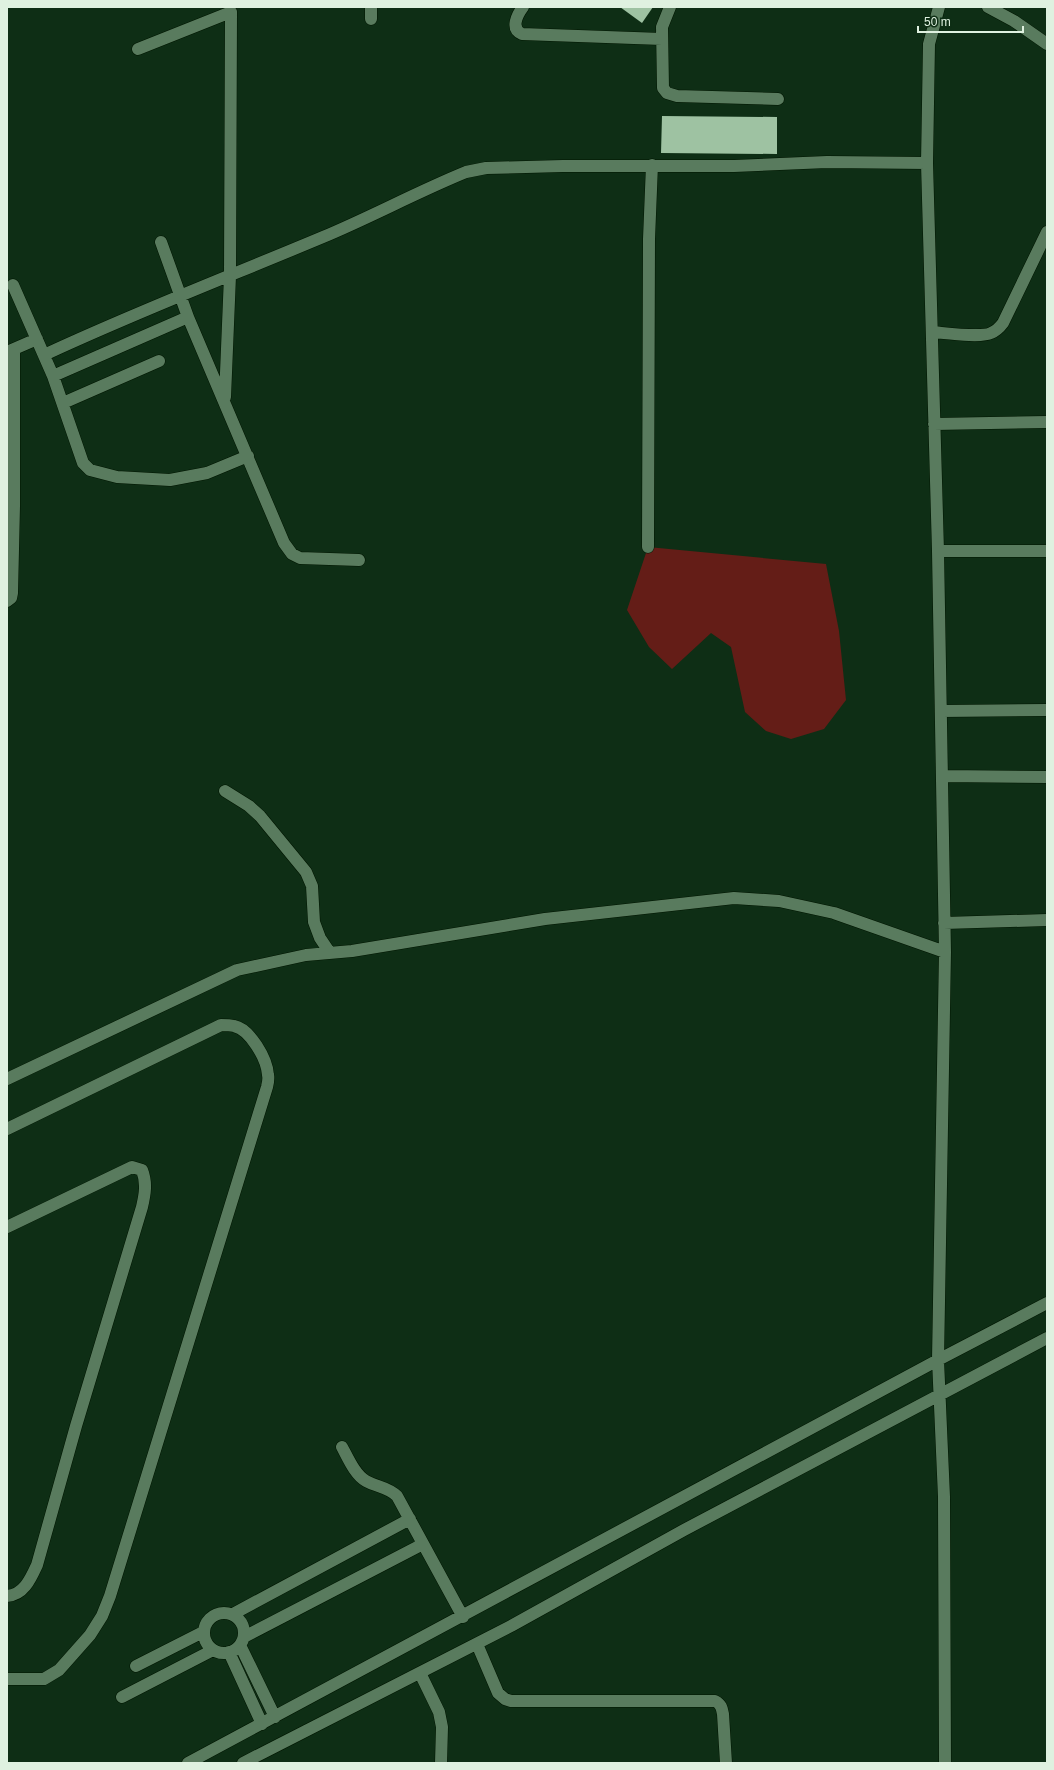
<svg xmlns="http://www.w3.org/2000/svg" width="1054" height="1770" viewBox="0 0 1054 1770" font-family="Helvetica,sans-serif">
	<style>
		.green { fill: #641d17 }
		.building { fill: #9ec2a2 }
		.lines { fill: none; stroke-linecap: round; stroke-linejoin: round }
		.minor-casing { stroke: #001601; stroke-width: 13 }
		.minor { stroke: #597b5e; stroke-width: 12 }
	</style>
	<rect width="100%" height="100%" fill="#0e2e15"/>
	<path class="green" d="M648,547L826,564L839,631L846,700L824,729L791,739L766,731L745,712L731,647L711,633L672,669L649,647L627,610Z"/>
	<path class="building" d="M620,7H653L642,23Z
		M662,116L777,117V154L661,153Z"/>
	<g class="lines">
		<g class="minor-casing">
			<path id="minor" d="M523,7C517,15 510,29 522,34L662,39
				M670,7L662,27L663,88L667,93L677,96L778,99
				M939,7L929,44L927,163L938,551L945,952L938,1360L944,1497L945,1763
				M988,7L1014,21L1047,44
				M371,19V7
				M138,49L231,12
				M161,242L188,317L284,543L292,554L300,558L359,560
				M13,285L53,376L83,463L90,470L117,477L170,480L207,473L248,456
				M932,332C945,333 981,338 991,333C996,331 1000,327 1003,323L1047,232
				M7,352L37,339
				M44,355C136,312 230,276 323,237C371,217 417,192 466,172L486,168L563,166H734L827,162L927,163
				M53,376L188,317
				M225,397L230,276L231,12
				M63,403L159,361
				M934,424L1047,422
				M648,547L649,239L652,165
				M938,551H1047
				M7,601L11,598L12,593L14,506V349
				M941,711L1047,710
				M942,776L1047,777
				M225,791L249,806L260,816L306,872L312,886L314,922L320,938L330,953
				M944,923L1047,920
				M7,1079L237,970L306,955L352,951L545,919L734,898L779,901L834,913L945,952
				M7,1129L221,1025C225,1025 230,1025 234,1026C250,1029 267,1059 268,1075C269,1079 268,1083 267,1087L110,1596L102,1616L90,1635L59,1670L44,1679H7
				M7,1227L132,1167L142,1170C147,1183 145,1194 142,1207L76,1426L37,1565C31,1578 24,1595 7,1596
				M342,1447C348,1458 355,1475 366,1481C377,1487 388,1487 397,1496L463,1617
				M204 1633a20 20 0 1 1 40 0a20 20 0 1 1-40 0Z
				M233,1614L410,1519
				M244,1637L423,1544
				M477,1644L498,1693L505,1699L511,1701H715C721,1704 722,1708 723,1714L726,1763
				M240,1645L275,1717
				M229,1652L262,1724
				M136,1666L203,1632
				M420,1673L439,1712L442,1727L441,1763
				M122,1697L213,1650
				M188,1763L938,1360L1047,1303
				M243,1763L511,1626L684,1530L1047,1338"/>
		</g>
		<use href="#minor" class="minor"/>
	</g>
	<rect width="1054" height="1770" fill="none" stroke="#dff1e0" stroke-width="16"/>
	<path d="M918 26v6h105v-6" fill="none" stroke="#dff1e0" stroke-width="2"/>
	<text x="924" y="26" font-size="12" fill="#dff1e0" stroke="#0e2e15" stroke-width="3" paint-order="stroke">50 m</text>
</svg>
